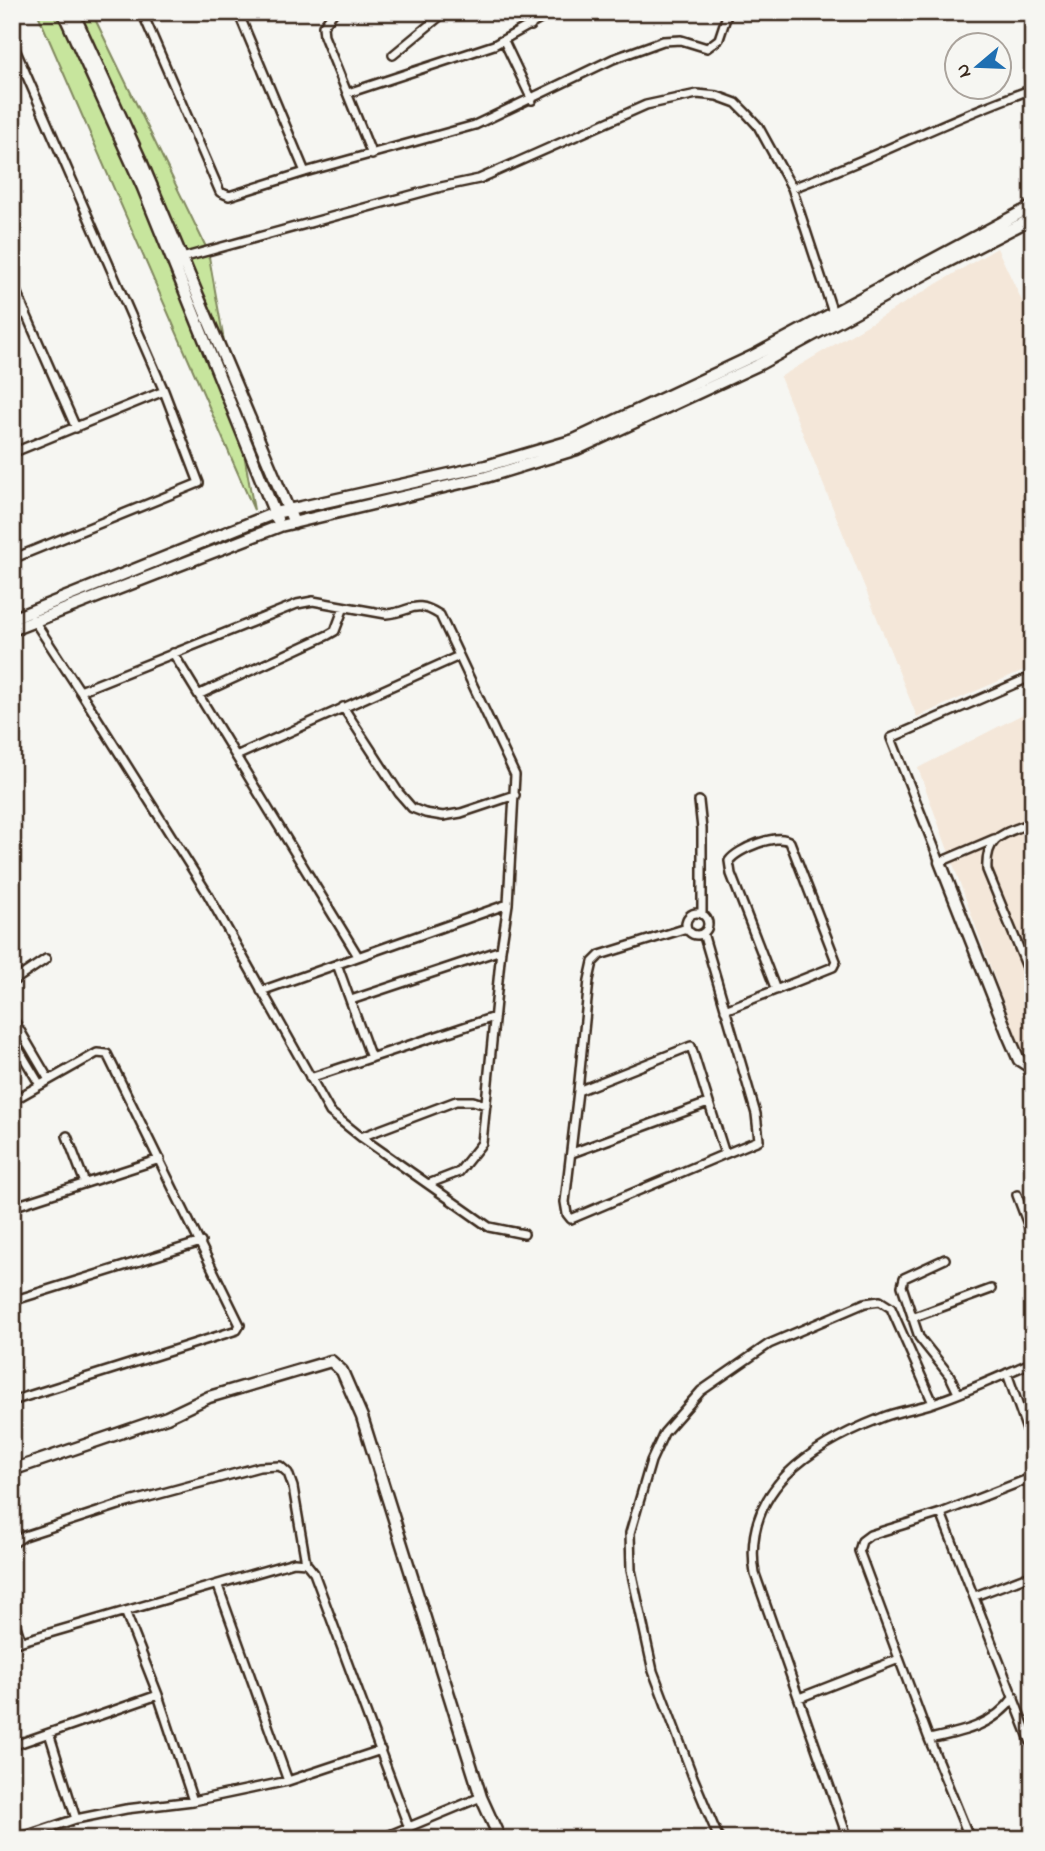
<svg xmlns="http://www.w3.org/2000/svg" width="1045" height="1851" viewBox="0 0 1045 1851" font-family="'Indie Flower',sans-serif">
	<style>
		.built { fill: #f4e7d9 }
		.green { fill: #c7e59d; stroke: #81885e; stroke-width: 2 }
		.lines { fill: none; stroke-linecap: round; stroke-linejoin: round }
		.street-casing { stroke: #3b2a1e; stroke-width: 12 }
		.secondary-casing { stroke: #3b2a1e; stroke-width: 15 }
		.street { stroke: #f6f6f2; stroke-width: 7 }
		.secondary { stroke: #f6f6f2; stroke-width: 10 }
	</style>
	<rect width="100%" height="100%" fill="#f6f6f2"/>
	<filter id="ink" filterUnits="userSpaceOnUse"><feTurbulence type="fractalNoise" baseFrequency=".0143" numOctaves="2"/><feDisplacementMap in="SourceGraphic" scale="14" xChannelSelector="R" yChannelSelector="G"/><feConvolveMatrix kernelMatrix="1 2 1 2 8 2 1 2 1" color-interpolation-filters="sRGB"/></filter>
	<g filter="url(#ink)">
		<path class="built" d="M997,248L1033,324V666L917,717L780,377Z
			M1033,709V1067L1028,1070L918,768Z"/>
		<path class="green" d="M37,12H96L95,19L208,251L254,510Z"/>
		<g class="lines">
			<g class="street-casing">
				<path id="street" d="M142,12L220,192L229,196L305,172L475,125L613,59L663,41L681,40L707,48L719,39L728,12
					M238,12L305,172
					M334,12L323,26L324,36L372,155
					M520,12L531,26
					M504,41L532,100
					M12,42L164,391L199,483L12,559
					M393,55L445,12
					M348,93L494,45L553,12
					M792,188C874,159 951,117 1033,89
					M1027,219L1033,235
					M182,258L441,187L479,179L646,105L697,94L717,96L736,103L747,114L758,126L792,188L834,316
					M12,282L76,428
					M12,318L26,313
					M12,453L164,391
					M33,619L80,691
					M173,653L358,956
					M200,694L328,635L335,631L344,607
					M343,707L399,793L412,808L425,813L443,816L461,813L515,795
					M236,756L459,656
					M699,801L702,829V914
					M1033,822C1005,834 985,834 987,870L1033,982
					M994,839L940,862L891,738L1033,676
					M508,904L515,775L440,615C413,598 413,612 386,614L313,601L297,604L80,691L206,891L330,1112L361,1137L489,1227L524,1234
					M686 924a11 11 0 1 1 22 0a11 11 0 1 1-22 0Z
					M703,933L756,1114L759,1140L725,1154
					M337,964L371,1058
					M12,982L46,959
					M261,991L508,904L501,950L482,1143L459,1172L428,1184
					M351,1000L501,950
					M725,1010L833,967L836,961L790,842C778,832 737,849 729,861L731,874L776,990
					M12,1017L49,1080
					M12,1038L40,1085
					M691,1046L725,1154L571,1219L567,1214L565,1202L578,1091Z
					M310,1078L494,1017
					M578,1091L589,980L593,962L600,955L687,928
					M12,1101L97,1053L107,1054L240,1325L237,1330L12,1401
					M67,1136L85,1183
					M361,1137L456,1101H473L486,1105
					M572,1153L708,1103
					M1017,1195L1033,1238
					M12,1207L160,1159
					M945,1259L904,1278L902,1286L919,1337L950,1376L958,1393
					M1031,1289H1033
					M12,1301L201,1242
					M912,1318L991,1289
					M1007,1373L1033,1447
					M941,1513L1033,1748
					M12,1544L24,1536L119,1505L259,1467L280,1466L288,1473L293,1487L306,1563
					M218,1586L288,1781
					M975,1596L1033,1574
					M125,1611L158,1695L193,1801
					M12,1614L21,1641
					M12,1644L294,1562L306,1563L314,1573L409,1828
					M799,1698L899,1659
					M49,1733L76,1819
					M929,1739C961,1732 994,1726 1014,1697
					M12,1746L158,1695
					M967,1832L929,1739L859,1551L862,1541L870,1535L941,1513L1033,1477
					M16,1839L76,1819L126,1809L193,1801L288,1781L381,1750
					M380,1839L481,1797
					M719,1839L693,1777L653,1671L631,1570L630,1533L651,1461L664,1433L701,1391L769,1344L865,1303L880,1301L891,1308L933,1403
					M848,1839L755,1574C741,1489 812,1445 881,1418C898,1411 916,1409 933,1403C967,1392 1000,1376 1033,1362"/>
			</g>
			<g class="secondary-casing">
				<path id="secondary" d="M63,12L143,188L277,519
					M73,12L141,161L294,523
					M12,619L275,513L486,466L574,440L753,356L1033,206
					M12,630L280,526L486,477L577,449L758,365L945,263L1033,218
					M940,862L1009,1037L1019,1060L1033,1069
					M12,1470L167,1417L209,1397L331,1361L342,1371L362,1417L481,1797L500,1839"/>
			</g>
			<use href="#street" class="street"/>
			<use href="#secondary" class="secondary"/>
		</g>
	</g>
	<rect width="1045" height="1851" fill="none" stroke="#f6f6f2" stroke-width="42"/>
	<rect x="21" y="21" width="1003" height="1809" fill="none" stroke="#3b2a1e" stroke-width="2.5" filter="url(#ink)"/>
	<g transform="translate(978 66) rotate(251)"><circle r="33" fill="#f6f6f2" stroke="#aba49d" stroke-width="2"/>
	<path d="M0-5L12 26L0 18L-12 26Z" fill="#1f6fb2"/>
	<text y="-10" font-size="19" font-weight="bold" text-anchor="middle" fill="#3b2a1e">N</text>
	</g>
</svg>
